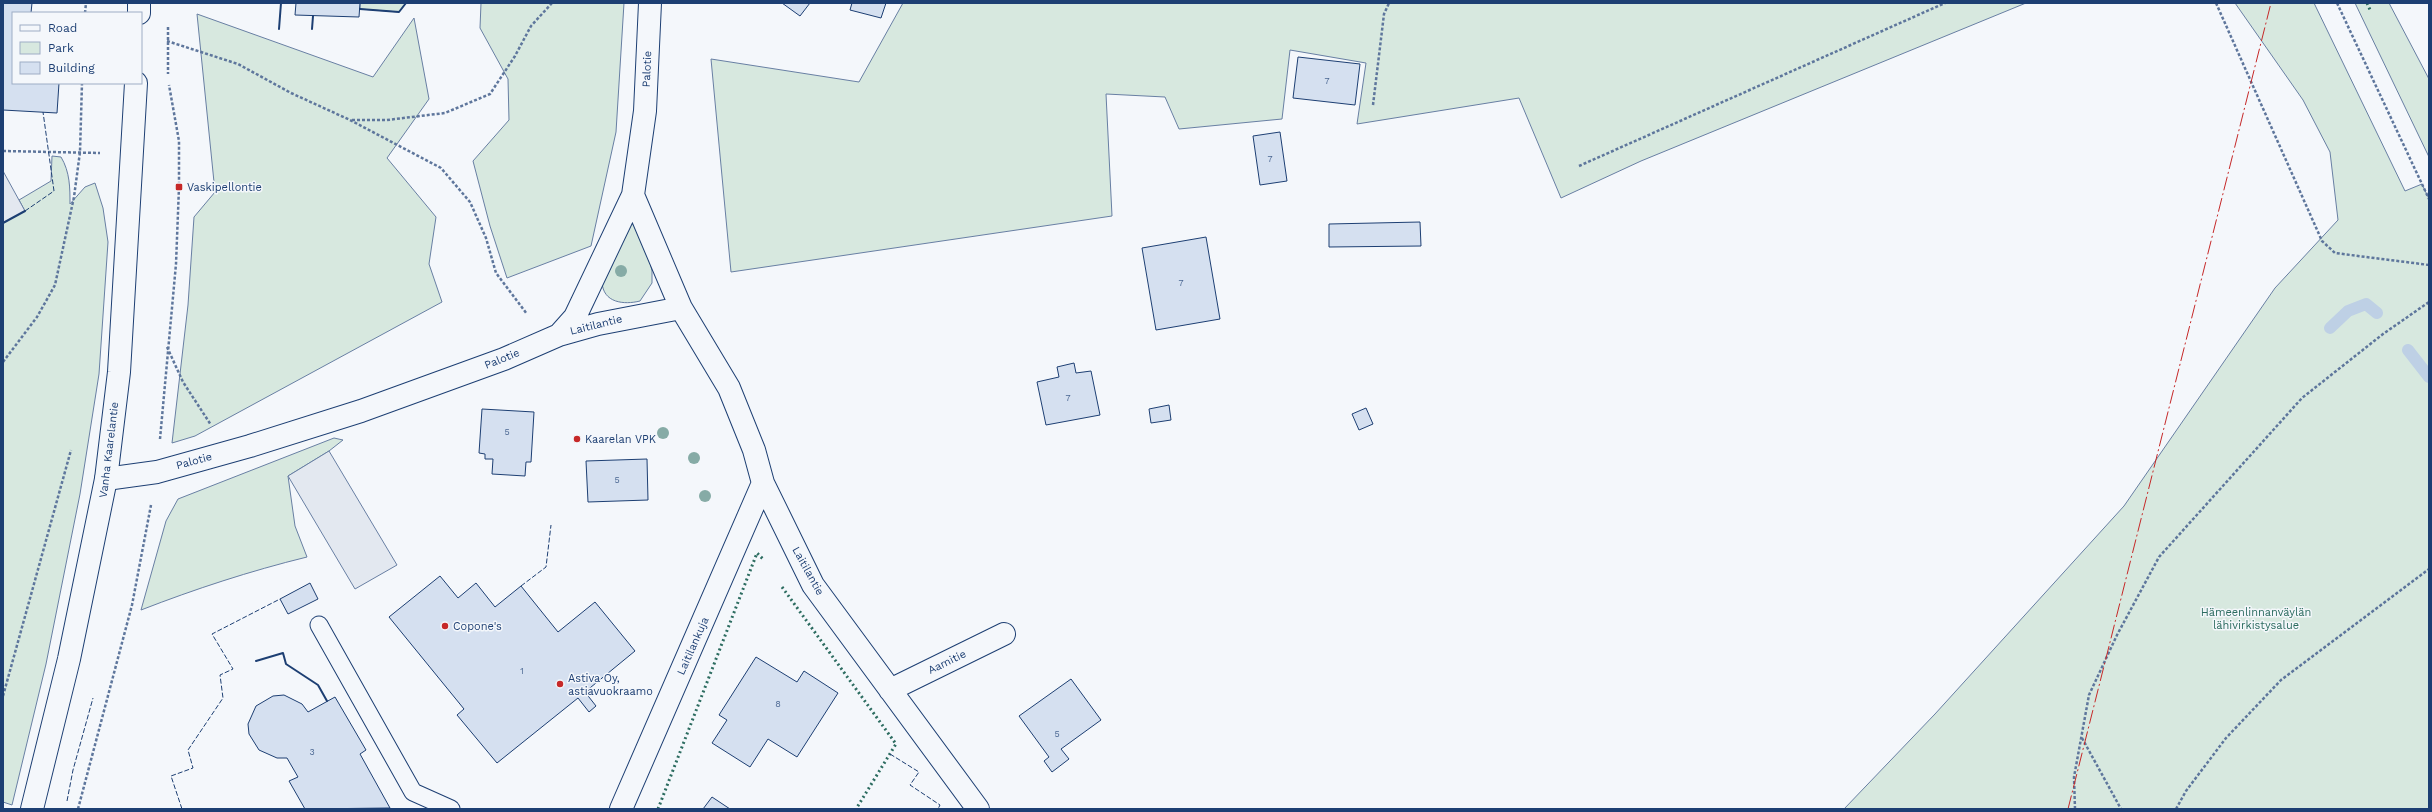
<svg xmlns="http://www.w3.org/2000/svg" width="2432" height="812" viewBox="0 0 2432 812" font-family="'Work Sans',sans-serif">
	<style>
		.green { fill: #d7e8df; stroke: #687fa3 }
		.parking { fill: #e3e8f0; stroke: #687fa3 }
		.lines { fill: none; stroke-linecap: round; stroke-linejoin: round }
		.stream { stroke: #bed0e5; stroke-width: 12 }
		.building { fill: #d5e0f0; stroke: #1d3f73 }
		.service-casing { stroke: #1d3f73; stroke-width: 19 }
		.minor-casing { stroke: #1d3f73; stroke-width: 24 }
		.secondary-casing { stroke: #1d3f73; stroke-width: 24 }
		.path { stroke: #5e769c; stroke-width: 2.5; stroke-dasharray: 3 2; stroke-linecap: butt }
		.service { stroke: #f4f7fb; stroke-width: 17 }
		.minor { stroke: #f4f7fb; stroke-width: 22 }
		.secondary { stroke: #f4f7fb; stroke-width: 22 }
		.hedge { stroke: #2c6c60; stroke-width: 3; stroke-dasharray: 2 3; stroke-linecap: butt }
		.fence { stroke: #1d3f73; stroke-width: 1; stroke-dasharray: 5 2; stroke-linecap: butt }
		.wall { stroke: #1d3f73; stroke-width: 2 }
		.power { stroke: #c62828; stroke-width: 1; stroke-dasharray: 14 3 2 3; stroke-linecap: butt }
		.tree { fill: #86aba6 }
		.poi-dot { fill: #c62828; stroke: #f4f7fb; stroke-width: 1.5 }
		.labels { text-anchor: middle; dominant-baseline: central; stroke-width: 3; stroke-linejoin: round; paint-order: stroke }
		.number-label { font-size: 9px; fill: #4b6792 }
		.street-label { font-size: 11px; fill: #1d3f73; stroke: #f4f7fb }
		.poi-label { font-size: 11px; fill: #1d3f73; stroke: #f4f7fb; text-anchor: start }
		.park-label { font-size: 11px; fill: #2c6c60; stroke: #f4f7fb }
	</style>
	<rect width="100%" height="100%" fill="#f4f7fb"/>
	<path class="green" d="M360,3H406L399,12L360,9Z
		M481,3H624L616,132L591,246L507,278L490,226L473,161L509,120L508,79L480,28Z
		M903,3H2026L1641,161L1561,198L1519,98L1357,124L1366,63L1290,50L1282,119L1179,129L1165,97L1106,94L1112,216L731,272L711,59L859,82Z
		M2235,3H2314L2405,191L2422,184L2429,199V809H1844L1935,714L2124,506L2275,288L2338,220L2330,152L2303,100Z
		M2355,3H2389L2429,79V157Z
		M197,14L373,77L414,18L429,99L387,158L436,217L429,264L442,302L195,436L172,443L188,305L194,217L215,192Z
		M52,156L61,157C70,172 70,188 70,204L85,187L95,183L103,208L108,242L99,374L80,494L46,664L12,805L3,802V223L25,211L19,200L51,181Z
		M634,217L642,224L652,271V283L640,301C624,305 603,303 602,282Z
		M334,438L343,440L329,451L288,476L295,526L307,557C250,571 195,589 141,610L166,521L178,499Z"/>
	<path class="parking" d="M3,171L25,211L3,223Z
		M329,451L397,565L355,589L288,476Z"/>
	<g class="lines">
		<path class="stream" d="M2330,328L2348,311L2366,304L2377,313
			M2408,350L2429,377"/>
	</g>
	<path class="building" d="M3,3H32L31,13H13V83H59L57,113L3,110Z
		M296,3H360L359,17L295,15Z
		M782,3H810L800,16Z
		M852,3H886L881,18L850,10Z
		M1298,57L1360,64L1355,105L1293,98Z
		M1280,132L1287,181L1260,185L1253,136Z
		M1420,222L1421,246L1329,247V224Z
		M1206,237L1220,319L1156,330L1142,248Z
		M1074,363L1076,373L1091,371L1100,415L1046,425L1037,382L1059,377L1057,367Z
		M1169,405L1171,420L1151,423L1149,409Z
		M1366,408L1373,424L1359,430L1352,414Z
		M482,409L534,412L531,462H526L525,476L492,474L493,459H485V454L479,453Z
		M647,459L648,500L588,502L586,461Z
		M440,576L458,598L476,583L495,607L521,586L558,632L595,602L635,651L585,692L596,706L589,712L578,698L497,763L457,715L464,709L389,617Z
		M310,583L318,599L288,614L280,599Z
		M756,657L797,682L804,671L838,693L797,757L768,739L750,767L712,743L727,720L719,715Z
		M1071,679L1101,720L1061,749L1069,759L1052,772L1044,761L1049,757L1019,716Z
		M284,695L302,704L308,712L335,697L366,750L360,754L390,808L305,809L289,781L298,777L287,758H277L259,750L249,734L248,724L256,706L273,696Z
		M712,797L730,809H703Z"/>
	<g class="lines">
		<g class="service-casing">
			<path id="service" d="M319,625L413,792L451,809"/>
		</g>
		<g class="minor-casing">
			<path id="minor" d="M633,195L681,308
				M559,335L598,324L681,308L729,388L754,450L763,483L813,585L978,809
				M106,479L157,472L250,446L361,411L504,359L559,335L575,317L633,195L645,111L650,3
				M890,690L1004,634
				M621,809L763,483"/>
		</g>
		<g class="secondary-casing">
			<path id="secondary" d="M139,13V3
				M32,809L69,659L106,479L119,372L136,83"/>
		</g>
		<path class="path" d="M2216,3L2322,241L2335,253L2429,265
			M2337,3L2429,199
			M85,13L86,3
			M168,27V74
			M167,41L238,64L291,93L350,120L441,168L470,202L486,238L496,273L527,314
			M1373,105L1384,14L1389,3
			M352,120H387L445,113L490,94L515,56L531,26L552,3
			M3,151L100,153
			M1579,166L1945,3
			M167,347L183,382L211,425
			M3,362L37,317L55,285L74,197L80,152L82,83
			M160,439L176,264L179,187V141L169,85
			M3,696L71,450
			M2082,738L2121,809
			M78,809L132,605L151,505
			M2075,809L2074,777L2089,695L2117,635L2159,557L2302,398L2383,334L2429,302
			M2176,809L2186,791L2226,738L2281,680L2429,569"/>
		<use href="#service" class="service"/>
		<use href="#minor" class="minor"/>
		<use href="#secondary" class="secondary"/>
		<path class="hedge" d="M2367,3L2371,12
			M782,587L896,744L856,809
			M658,809L757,553L764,560"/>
		<path class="fence" d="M25,211L54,191L43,112
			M521,586L546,567L551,525
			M890,754L919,772L910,785L940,805L938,809
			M67,801L73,770L93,698
			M182,809L171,776L193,768L188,750L223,698L220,675L233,669L212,634L280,599"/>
		<path class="wall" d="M360,9L399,12L406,3
			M279,29L281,3
			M312,29L313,16
			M3,223L25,211
			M256,661L283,653L286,664L318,685L327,701"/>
		<path class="power" d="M2068,809L2271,3"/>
	</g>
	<g class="tree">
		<circle cx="621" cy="271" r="6"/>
		<circle cx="663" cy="433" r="6"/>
		<circle cx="694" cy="458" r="6"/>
		<circle cx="705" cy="496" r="6"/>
	</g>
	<g class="poi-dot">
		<rect x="175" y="183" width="8" height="8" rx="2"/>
		<circle cx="577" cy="439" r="4"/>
		<circle cx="445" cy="626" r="4"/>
		<circle cx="560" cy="684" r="4"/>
	</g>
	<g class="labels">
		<g class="number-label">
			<text x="1327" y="81">7</text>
			<text x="1270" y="159">7</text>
			<text x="1181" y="283">7</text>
			<text x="1068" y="398">7</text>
			<text x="507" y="432">5</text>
			<text x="617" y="480">5</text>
			<text x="522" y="671">1</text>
			<text x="778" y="704">8</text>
			<text x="1057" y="734">5</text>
			<text x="312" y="752">3</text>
		</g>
		<g class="street-label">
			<text transform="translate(647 69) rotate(-88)">Palotie</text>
			<text transform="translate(596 325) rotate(-14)">Laitilantie</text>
			<text transform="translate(502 359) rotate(-22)">Palotie</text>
			<text transform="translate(109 450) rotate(-83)">Vanha Kaarelantie</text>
			<text transform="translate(194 461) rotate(-15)">Palotie</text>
			<text transform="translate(808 571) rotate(61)">Laitilantie</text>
			<text transform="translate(693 646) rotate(-66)">Laitilankuja</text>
			<text transform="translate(947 662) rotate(-26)">Aamitie</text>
		</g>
		<g class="poi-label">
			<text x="187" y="187">Vaskipellontie</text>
			<text x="585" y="439">Kaarelan VPK</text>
			<text x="453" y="626">Copone's</text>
			<text x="568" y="678">Astiva Oy,<tspan x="568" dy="13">astiavuokraamo</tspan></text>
		</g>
		<g class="park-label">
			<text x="2256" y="612">Hämeenlinnanväylän<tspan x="2256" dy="13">lähivirkistysalue</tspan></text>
		</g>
	</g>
	<rect width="2432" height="812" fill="none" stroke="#1d3f73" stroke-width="8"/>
	<rect x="12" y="12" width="130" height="72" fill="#f4f7fb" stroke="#9eadc5"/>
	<rect x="20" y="25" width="20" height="6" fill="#f4f7fb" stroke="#9eadc5"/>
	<text x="48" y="32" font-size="12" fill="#1d3f73">Road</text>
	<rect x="20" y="42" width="20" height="12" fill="#d7e8df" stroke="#9eadc5"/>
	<text x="48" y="52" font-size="12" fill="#1d3f73">Park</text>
	<rect x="20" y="62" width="20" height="12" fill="#d5e0f0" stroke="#9eadc5"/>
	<text x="48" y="72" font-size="12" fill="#1d3f73">Building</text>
</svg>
